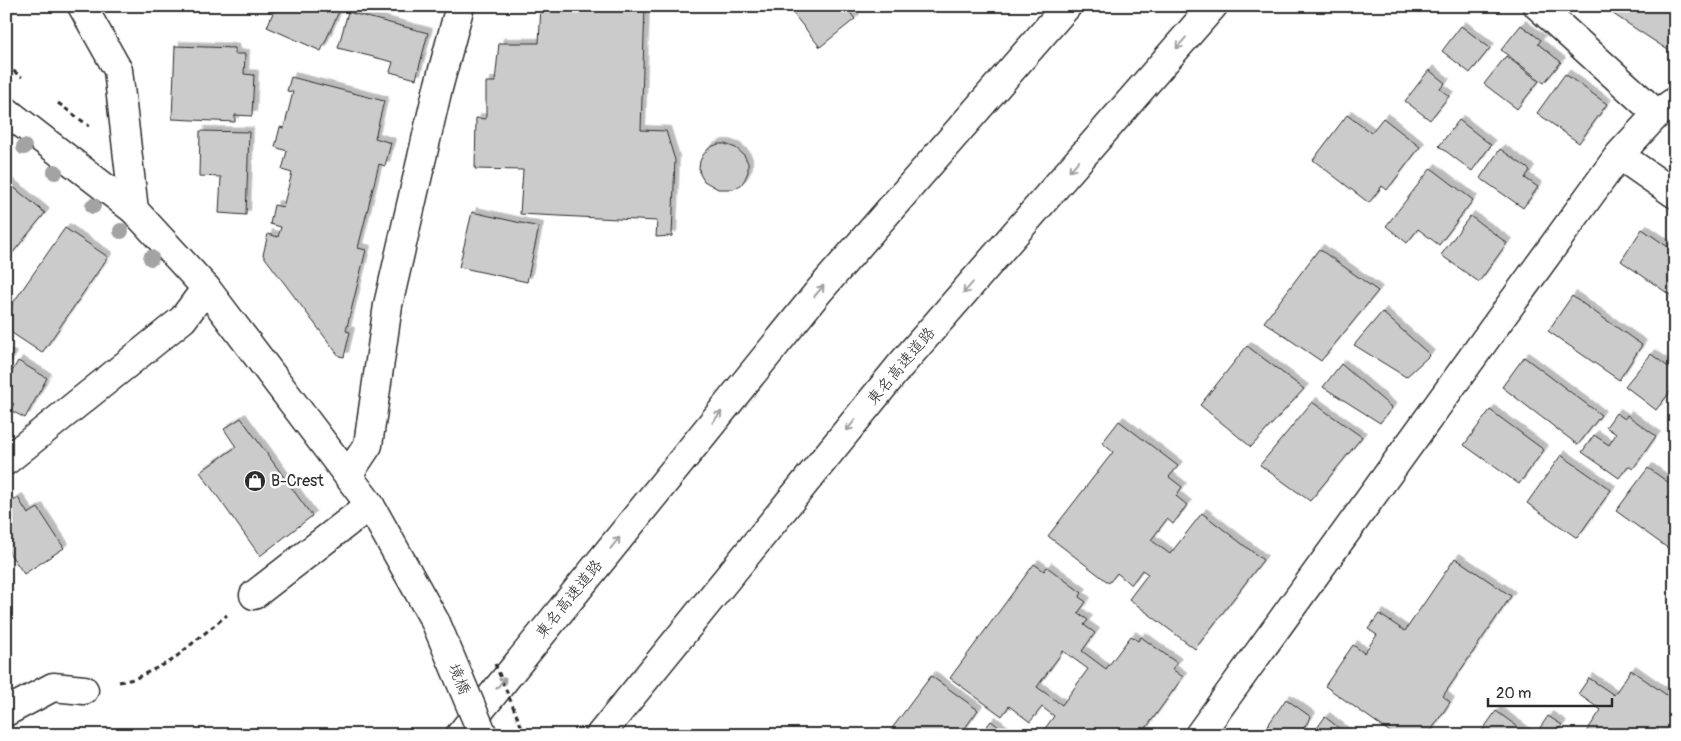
<svg xmlns="http://www.w3.org/2000/svg" width="1681" height="741" viewBox="0 0 1681 741" font-family="Pangolin,'Klee One',sans-serif">
	<style>
		.building { fill: #cbcbcb; stroke: #2b2b2b; fill-rule: evenodd; filter: url(#shadow) }
		.lines { fill: none; stroke-linecap: round; stroke-linejoin: round }
		.minor-casing { stroke: #2b2b2b; stroke-width: 31 }
		.tertiary-casing { stroke: #2b2b2b; stroke-width: 31 }
		.motorway-casing { stroke: #2b2b2b; stroke-width: 31 }
		.path { stroke: #2b2b2b; stroke-width: 3; stroke-dasharray: 5 4; stroke-linecap: butt }
		.minor { stroke: #fff; stroke-width: 28 }
		.tertiary { stroke: #fff; stroke-width: 28 }
		.motorway { stroke: #fff; stroke-width: 28 }
		.tertiary-bridge-casing { stroke: #2b2b2b; stroke-width: 31; stroke-linecap: butt }
		.path-bridge { stroke: #2b2b2b; stroke-width: 3; stroke-dasharray: 5 4; stroke-linecap: butt }
		.tertiary-bridge { stroke: #fff; stroke-width: 28 }
		.tree { fill: #a3a3a3 }
		.oneway { stroke: #a0a0a0 }
		.labels { text-anchor: middle; dominant-baseline: central; stroke-width: 5; stroke-linejoin: round; paint-order: stroke }
		.street-label { font-size: 16px; fill: #2b2b2b; stroke: #fff }
		.poi-label { font-size: 16px; fill: #2b2b2b; stroke: #fff; text-anchor: start }
	</style>
	<defs>
		<filter id="shadow"><feDropShadow dx="4.5" dy="-4.5" stdDeviation="0" flood-color="#0004"/></filter>
	</defs>
	<rect width="100%" height="100%" fill="#fff"/>
	<filter id="ink" filterUnits="userSpaceOnUse"><feTurbulence type="fractalNoise" baseFrequency=".02" numOctaves="2"/><feDisplacementMap in="SourceGraphic" scale="10" xChannelSelector="R" yChannelSelector="G"/><feConvolveMatrix kernelMatrix="1 2 1 2 8 2 1 2 1" color-interpolation-filters="sRGB"/></filter>
	<g filter="url(#ink)">
		<path class="building" d="M271,6H339L341,7L321,51L267,27L275,8Z
			M541,6H645L641,130L666,131L675,160L672,236L656,237L657,221L520,214L523,170L475,169L476,118L486,119V82H495L499,43H539Z
			M787,6H845L855,19L820,47Z
			M1601,6H1675V46L1671,52Z
			M348,12L428,33L416,79L390,72L393,62L338,48Z
			M1521,25L1541,40L1538,44L1561,62L1544,83L1501,50Z
			M1461,26L1490,48L1470,73L1442,51Z
			M175,46L235,48V54H245L244,74L254,75L252,116L235,115V122L172,119Z
			M1506,56L1539,81L1517,109L1484,84Z
			M1429,70L1445,83L1440,89L1449,96L1430,120L1405,101Z
			M1565,74L1607,104L1579,143L1537,113Z
			M291,77L384,101L375,138L391,143L385,166L379,164L358,248L366,250L346,331L350,332L344,357L339,356L263,255L268,234L278,237L281,227L270,224L274,205L283,207L292,173L282,170L287,151L275,147L280,127L284,128L293,92L287,91Z
			M1347,115L1371,133L1383,118L1420,147L1387,190L1382,186L1369,203L1313,160Z
			M1459,120L1491,145L1472,171L1439,146Z
			M200,131L249,132L246,215L219,213L221,177L199,176Z
			M718,144H725L736,148L744,155L748,163V172L745,179L741,185L733,189H718L704,181L700,174L699,168L700,161L703,155L709,148Z
			M1500,149L1530,170L1525,178L1538,187L1523,208L1480,178Z
			M1431,168L1473,200L1439,245L1418,229L1407,243L1386,226Z
			M6,181L45,213L6,261Z
			M472,212L539,227L527,282L459,267Z
			M1470,216L1507,243L1479,282L1441,255Z
			M65,228L108,257L42,353L6,329V313Z
			M1642,229L1671,249L1668,254L1675,259V294L1673,297L1621,261Z
			M1319,249L1378,291L1321,361L1264,322Z
			M1572,296L1642,345L1619,380L1548,331Z
			M1382,312L1430,355L1406,377L1354,345Z
			M1247,346L1304,389L1251,447L1200,405Z
			M6,353L13,357L6,368Z
			M1651,354L1675,372V396L1670,392L1656,410L1625,386Z
			M1524,357L1601,415L1578,445L1502,387Z
			M18,361L47,378L25,418L10,410L14,404L6,399V382Z
			M1341,364L1392,408L1380,423L1323,387Z
			M1312,402L1362,437L1310,501L1260,465Z
			M1490,410L1544,450L1519,484L1464,445Z
			M1616,413L1625,419L1627,415L1656,436L1633,469L1628,466L1619,478L1582,452L1594,435L1609,445L1616,434L1606,427Z
			M241,418L312,516L260,556L200,472L236,447L224,429Z
			M1119,421L1178,466L1169,477L1182,487L1176,496L1187,505L1173,524L1167,519L1151,540L1170,554L1202,513L1263,560L1195,649L1129,599L1148,574L1142,570L1131,585L1117,573L1109,583L1048,536L1113,452L1102,443Z
			M1561,455L1611,490L1577,538L1527,503Z
			M1648,468L1675,487V541L1669,549L1616,511Z
			M18,498L28,514L38,508L64,548L24,574L6,548V505Z
			M1455,558L1511,596L1443,696L1450,702L1428,735H1390L1389,734L1390,732L1325,686L1353,645L1364,653L1377,635L1368,629L1379,614L1405,631Z
			M1034,564L1044,571L1047,567L1082,593L1079,597L1086,602L1078,613L1088,620L1084,625L1095,633L1082,651L1106,669L1131,636L1138,641L1141,637L1177,663L1172,669L1183,677L1141,735H1042L1041,734L1054,716L1042,707L1030,722L1009,706L1002,716L950,678ZM1063,651L1088,669L1062,705L1037,687Z
			M1631,670L1675,701V735H1584L1601,710L1578,694L1589,678L1614,695Z
			M931,676L978,710L960,735H887Z
			M1286,699L1311,717L1299,735H1268L1264,731Z
			M1496,711L1529,735H1479Z
			M1548,716L1562,725L1555,735H1535Z
			M1325,717L1348,735H1312Z
			M991,721L1009,735H980Z"/>
		<g class="lines">
			<g class="minor-casing">
				<path id="minor" d="M82,6L118,70L134,210
					M1538,6L1657,114
					M6,461L183,319L206,288
					M348,475L368,445L388,305L437,92L460,6
					M254,595L370,505
					M6,712L53,687L84,690"/>
			</g>
			<g class="tertiary-casing">
				<path id="tertiary" d="M6,111L134,210L206,288L370,505L436,623
					M1619,155L1675,194
					M1199,735L1619,155L1657,114L1675,101"/>
			</g>
			<g class="motorway-casing">
				<path id="motorway" d="M460,735L819,291L1067,6
					M600,735L899,367L1213,6"/>
			</g>
			<path class="path" d="M6,66L22,77
				M58,103L89,126
				M119,682L134,679L171,661L227,615"/>
			<use href="#minor" class="minor"/>
			<use href="#tertiary" class="tertiary"/>
			<use href="#motorway" class="motorway"/>
			<g class="tertiary-bridge-casing">
				<path id="tertiary-bridge" d="M436,623L483,735"/>
			</g>
			<path class="path-bridge" d="M495,664L525,735"/>
			<use href="#tertiary-bridge" class="tertiary-bridge"/>
		</g>
		<g class="tree">
			<circle cx="24" cy="147" r="8"/>
			<circle cx="55" cy="172" r="8"/>
			<circle cx="93" cy="206" r="8"/>
			<circle cx="121" cy="231" r="8"/>
			<circle cx="151" cy="258" r="8"/>
		</g>
		<defs><path id="oneway-shaft" d="M-6 0H5M1.5-3L5.5 0L1.5 3" fill="none" stroke-width="1.6" stroke-linecap="round" stroke-linejoin="round" transform="scale(1.25)"/></defs>
		<g class="oneway">
			<use href="#oneway-shaft" transform="translate(1181 43) rotate(131)"/>
			<use href="#oneway-shaft" transform="translate(1074 166) rotate(131)"/>
			<use href="#oneway-shaft" transform="translate(968 288) rotate(131)"/>
			<use href="#oneway-shaft" transform="translate(819 291) rotate(-50)"/>
			<use href="#oneway-shaft" transform="translate(717 417) rotate(-51)"/>
			<use href="#oneway-shaft" transform="translate(851 425) rotate(129)"/>
			<use href="#oneway-shaft" transform="translate(615 543) rotate(-51)"/>
			<use href="#oneway-shaft" transform="translate(501 683) rotate(-51)"/>
		</g>
	</g>
	<defs>
		<g id="shop-disc" transform="scale(1.125)"><circle r="9.5" fill="#2b2b2b" stroke="#fff"/><path d="M-5-2.5h2.3a2.7 3.5 0 0 1 5.4 0H5L5.5 6h-11ZM-1.5-2.5h3a1.5 2.3 0 0 0-3 0Z" fill="#fff"/></g>
	</defs>
	<g fill-rule="evenodd">
		<use href="#shop-disc" x="255" y="481"/>
	</g>
	<g class="labels">
		<g class="street-label">
			<text transform="translate(901 366) rotate(-50)">東名高速道路</text>
			<text transform="translate(569 599) rotate(-51)">東名高速道路</text>
			<text transform="translate(459 679) rotate(67)">境橋</text>
		</g>
		<g class="poi-label">
			<text x="271" y="481">B-Crest</text>
		</g>
	</g>
	<rect width="1681" height="741" fill="none" stroke="#fff" stroke-width="25"/>
	<rect x="12" y="12" width="1656" height="716" fill="none" stroke="#2b2b2b" stroke-width="2" filter="url(#ink)"/>
	<path d="M1488 698v8h124v-8" fill="none" stroke="#2b2b2b" stroke-width="2.5"/>
	<text x="1496" y="698" font-size="15" fill="#2b2b2b" stroke="#ffffff" stroke-width="4" paint-order="stroke">20 m</text>
</svg>
